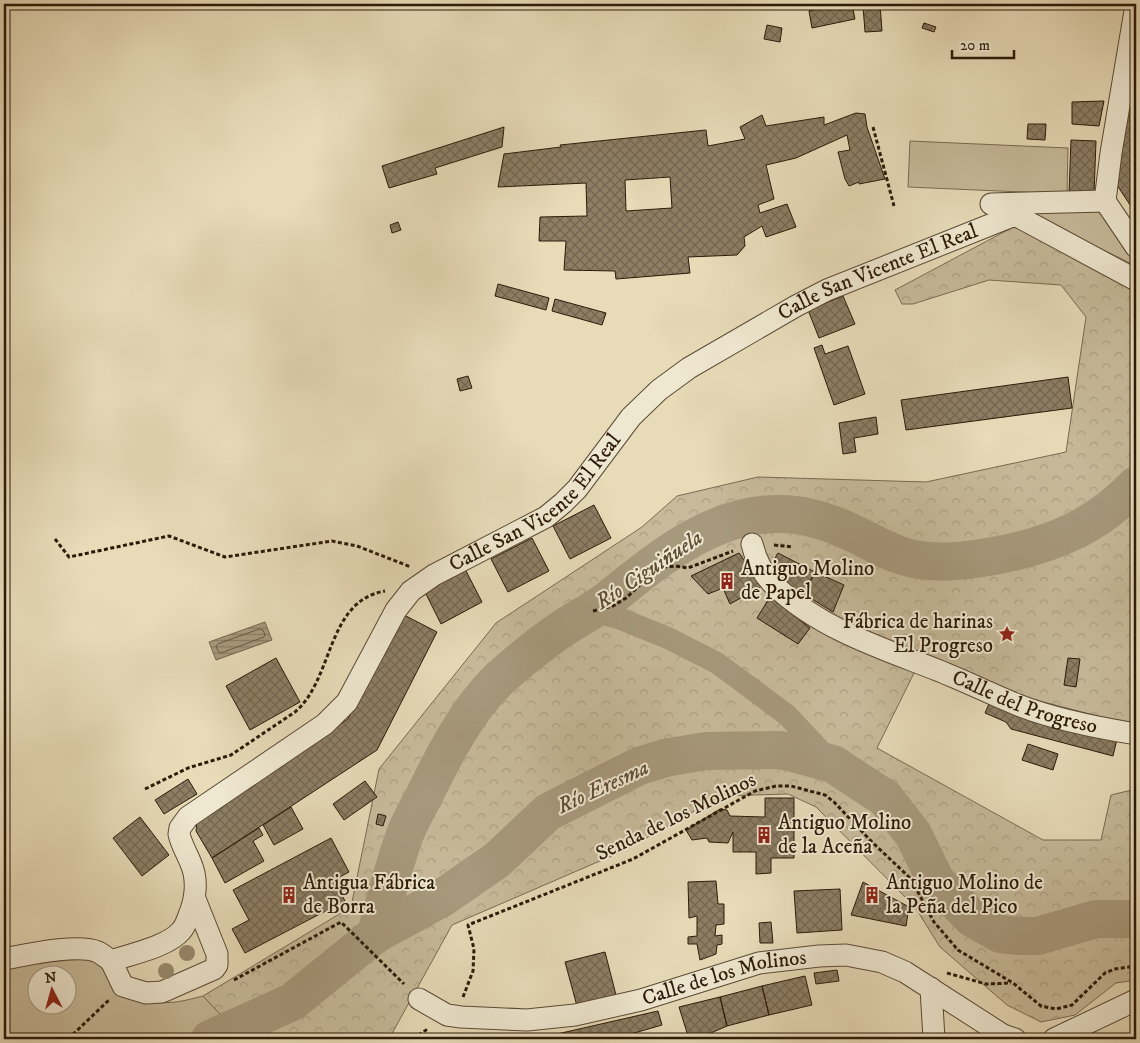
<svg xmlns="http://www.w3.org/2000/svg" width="1140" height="1043" viewBox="0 0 1140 1043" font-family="'IM FELL DW Pica',serif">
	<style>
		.forest { fill: url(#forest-crowns); stroke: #7a6a52 }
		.green { fill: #c7ba9a; stroke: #7a6a52; fill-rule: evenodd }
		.water { fill: url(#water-rules); stroke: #76664e }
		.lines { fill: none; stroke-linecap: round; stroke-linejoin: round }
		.shore { stroke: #6a5a42; stroke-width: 1 }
		.canal { stroke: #a7997c; stroke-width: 22 }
		.river { stroke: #a7997c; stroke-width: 38 }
		.building { fill: url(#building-cross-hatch); stroke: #2c1a09; fill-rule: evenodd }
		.minor-casing { stroke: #5b4a35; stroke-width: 23 }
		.path { stroke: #2c1a09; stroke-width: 3; stroke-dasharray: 4 2.5; stroke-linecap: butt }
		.minor { stroke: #efe8d1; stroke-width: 21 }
		.tree { fill: #998b6f }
		.labels { text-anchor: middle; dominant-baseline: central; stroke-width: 4; stroke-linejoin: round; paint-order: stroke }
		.street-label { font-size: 21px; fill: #2c1a09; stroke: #efe8d1 }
		.poi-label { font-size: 21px; fill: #2c1a09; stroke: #efe8d1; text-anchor: start }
		.water-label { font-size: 22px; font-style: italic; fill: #5d4d37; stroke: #efe8d1 }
	</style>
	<defs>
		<pattern id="forest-crowns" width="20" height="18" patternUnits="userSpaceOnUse" patternTransform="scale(1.25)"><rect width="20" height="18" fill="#c7ba9a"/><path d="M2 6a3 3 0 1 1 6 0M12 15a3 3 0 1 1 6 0" fill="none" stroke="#ab9f83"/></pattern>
		<pattern id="water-rules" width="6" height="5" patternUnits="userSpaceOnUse" patternTransform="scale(1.25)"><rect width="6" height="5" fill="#a7997c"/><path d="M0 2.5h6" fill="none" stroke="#887c64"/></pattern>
		<pattern id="building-cross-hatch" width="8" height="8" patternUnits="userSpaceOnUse" patternTransform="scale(1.25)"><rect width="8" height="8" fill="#8d7e64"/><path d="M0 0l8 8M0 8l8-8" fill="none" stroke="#736651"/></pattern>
	</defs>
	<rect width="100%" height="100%" fill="#e7dbb8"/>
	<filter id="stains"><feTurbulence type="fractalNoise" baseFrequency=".004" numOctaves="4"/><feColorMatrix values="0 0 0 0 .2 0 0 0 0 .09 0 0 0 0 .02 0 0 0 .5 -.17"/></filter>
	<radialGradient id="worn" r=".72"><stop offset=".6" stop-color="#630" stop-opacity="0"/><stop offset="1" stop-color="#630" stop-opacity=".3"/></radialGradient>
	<path class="forest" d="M1017,225L1136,290V558L1135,561L1136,567V726L916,669L877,748L1043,840H1101L1111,795L1136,789V980L1116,983L1075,1015L1041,1022L1007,1005L940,947L915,907L816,807L788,794L721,796L623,851L452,925L389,1039H211L233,1029L203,996L351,907L379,769L496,623L642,527L677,496L758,477L926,482L1066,452L1086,317L1061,285L989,280L913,304H902L895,290Z"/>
	<path class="green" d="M910,141L1068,148L1067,194L908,187Z
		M1038,211H1096L1106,215L1136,257V266L1030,214Z
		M84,948L152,1000C168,1006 187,1000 203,996L234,1029L211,1039H4V959ZM38,976H68V1006H38Z"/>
	<path class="water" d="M265,622L272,640L216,660L209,642Z"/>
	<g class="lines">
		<path class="shore" d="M260,629L263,630L265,635L264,637L221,653L218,651L216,646L218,644Z"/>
		<path class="canal" d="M593,611L621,619L668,638L717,663L787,715L833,764"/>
		<path class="river" d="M376,934C385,901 393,868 404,837C409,823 417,809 424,796C444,755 467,710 500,678C517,663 540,644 559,631C576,619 594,611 610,598C658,559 712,514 777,514C804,513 835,524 859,536C875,544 892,554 910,558C952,569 1033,551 1072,532C1095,521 1119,503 1136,485
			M210,1039L292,1002L376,934L442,898L497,860L548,812L639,766L665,758L706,751L781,750L833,764L885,798L913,834L936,881L972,918L1000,934L1020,936H1038L1096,919H1136"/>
	</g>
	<path class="building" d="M841,4H852L855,19L812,28L809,11Z
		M880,4L882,31L865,32L863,6Z
		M924,23L936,27L934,32L922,28Z
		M767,25L782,28L780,42L764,39Z
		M1104,101L1099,126L1072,124V102Z
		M1130,101H1136L1135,153L1136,214L1115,182Z
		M856,113L865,114L867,127L885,179L859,184V182L849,186L845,179L838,152L850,150L847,135L796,158L766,165L774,199L758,205L760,213L787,204L796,227L766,237L762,226L744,237L745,246L737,255L688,257L690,273L616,279L615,271L564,270L566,241H539L540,217L587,216L586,183L498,187L504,154L561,147L560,145L706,130L708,146L745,139L740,127L762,115L766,126L824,117V125ZM670,177L672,208L626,211L625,180Z
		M1028,124H1046L1045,140L1027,139Z
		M504,127L502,147L435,168L437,174L389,188L382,166Z
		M1071,140L1096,141L1094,194L1069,193Z
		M398,222L401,230L392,233L390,225Z
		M498,284L549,298L546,310L495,296Z
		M843,296L855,324L819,338L808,310Z
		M555,299L606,313L602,325L552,311Z
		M822,345L825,354L848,346L865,394L834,405L814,348Z
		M468,376L472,388L460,391L457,379Z
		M1068,377L1072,408L906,430L901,400Z
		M876,417L878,434L854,438L856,452L843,454L839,423Z
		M594,505L611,538L570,559L553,526Z
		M532,538L549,571L508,592L491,559Z
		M739,553L762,586L730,604L723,588L708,594L691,576Z
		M778,553L815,572L804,594L767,572Z
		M465,569L482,602L441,624L424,590Z
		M815,572L844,585L833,612L804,594Z
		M770,597L810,628L798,644L757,618Z
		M402,614L437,632L377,750L212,858L196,831L197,820L348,719Z
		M276,658L300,702L250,730L226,686Z
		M1068,658L1080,659L1076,687L1064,685Z
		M991,699L1117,739L1113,756L1011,729L1006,722L985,713Z
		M1028,744L1058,754L1053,770L1022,760Z
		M188,779L197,794L164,814L155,800Z
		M365,781L377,797L344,820L333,804Z
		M765,798H794V858H771V873L756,874V852H733V832L728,843L709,842L707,838L692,840L686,830L720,809L727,810L730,816L765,817Z
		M291,807L303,829L274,845L263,825Z
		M378,814L386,816L383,826L376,824Z
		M140,817L169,855L142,876L113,838Z
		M259,828L263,835L253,841L264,861L225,883L212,858Z
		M331,838L349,872L334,880L345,901L245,953L232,929L249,920L233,890Z
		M716,881L718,904H724V924L716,925L715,936L722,935V944L717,945L716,954L700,960L697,944H688V937L697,936V916L689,918L688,882Z
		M863,882L909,907L906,926L851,915Z
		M840,889L842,930L797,933L794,891Z
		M771,922L773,943H760L759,923Z
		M605,952L616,995L577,1006L565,962Z
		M837,970L839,981L816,984L814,973Z
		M805,976L812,1005L769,1015L762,986Z
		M762,986L769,1015L727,1026L720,997Z
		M720,997L727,1026L697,1039H689L679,1007Z
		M658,1011L662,1025L631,1034L632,1039H544L557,1034Z"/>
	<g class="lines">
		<g class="minor-casing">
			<g id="minor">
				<path d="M1105,201L1111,153L1136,5"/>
				<path d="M1105,201L1136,247"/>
				<path d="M991,204L1105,201"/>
				<path id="s1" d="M752,544C756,561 763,575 776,587C821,629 881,648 937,670C965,681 991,694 1018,705C1053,719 1099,728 1136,734"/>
				<path d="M4,959C26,955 78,943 98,952C102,954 107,958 111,961"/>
				<path id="s2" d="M111,961C131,954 167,947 181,931C186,926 188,917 191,910C195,898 197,887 194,873C191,859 182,848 179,834L180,828L188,817L325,724L347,702L396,610L411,591L434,575L546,517L563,503L577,489L631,417L659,390L689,368L796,306L827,290L1015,215L1136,280"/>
				<path d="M111,961L123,986L146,993L162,992L214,969L217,965V954L195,899"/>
				<path d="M931,988L934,1039"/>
				<path id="s3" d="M419,999L447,1015L461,1017L527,1020L575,1015L641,1000L759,963L819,956L846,955L882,962L905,972L1003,1035L1015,1039"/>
				<path d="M1054,1039L1136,1000"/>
			</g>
		</g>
		<path class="path" d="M873,127L894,206
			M55,539L69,557L169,536L225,557L332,541L357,546L411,567
			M774,545L793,547
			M593,611L613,606L626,598L656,570L665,567L676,566L688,568L733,551
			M145,789L188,768L231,755L295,712C334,679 326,601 385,591
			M947,973L986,984L1011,983
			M234,980L341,922L404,984
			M463,997L473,971L474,949L468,925L633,859L755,791L776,786H791L825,795L834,802L871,841L911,879L934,922L958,950L1013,983L1041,1006L1056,1009L1072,1005L1105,973L1115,969L1136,966
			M68,1039L109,1000
			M413,1039L429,1028"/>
		<use href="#minor" class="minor"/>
	</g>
	<g class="tree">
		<circle cx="187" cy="953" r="8"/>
		<circle cx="166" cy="971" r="8"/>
	</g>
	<defs>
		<g id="building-bare" transform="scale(1.35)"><path d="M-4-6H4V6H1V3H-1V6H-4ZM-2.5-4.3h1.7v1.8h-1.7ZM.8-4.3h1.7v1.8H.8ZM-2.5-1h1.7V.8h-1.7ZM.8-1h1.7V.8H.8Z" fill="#8f2418" stroke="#efe8d1" stroke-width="2.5" paint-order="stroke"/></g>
		<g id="sight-bare" transform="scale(1.35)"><path d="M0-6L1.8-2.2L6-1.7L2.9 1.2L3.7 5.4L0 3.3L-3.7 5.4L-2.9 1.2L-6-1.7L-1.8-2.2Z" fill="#8f2418" stroke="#efe8d1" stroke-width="2.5" paint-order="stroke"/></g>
	</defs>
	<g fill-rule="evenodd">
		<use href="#building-bare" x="727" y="581"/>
		<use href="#sight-bare" x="1007" y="634"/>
		<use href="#building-bare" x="764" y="835"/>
		<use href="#building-bare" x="289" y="895"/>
		<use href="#building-bare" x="872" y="895"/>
	</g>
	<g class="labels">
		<g class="street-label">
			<text stroke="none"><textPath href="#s2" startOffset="1099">Calle San Vicente El Real</textPath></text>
			<text stroke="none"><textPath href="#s2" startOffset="679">Calle San Vicente El Real</textPath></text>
			<text stroke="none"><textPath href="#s1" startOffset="326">Calle del Progreso</textPath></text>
			<text transform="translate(676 817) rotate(-26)">Senda de los Molinos</text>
			<text stroke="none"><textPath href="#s3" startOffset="315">Calle de los Molinos</textPath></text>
		</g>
		<g class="poi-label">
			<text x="741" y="569">Antiguo Molino<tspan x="741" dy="24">de Papel</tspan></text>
			<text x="993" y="622" text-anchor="end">Fábrica de harinas<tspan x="993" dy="24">El Progreso</tspan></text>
			<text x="778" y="823">Antiguo Molino<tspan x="778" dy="24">de la Aceña</tspan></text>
			<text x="303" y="883">Antigua Fábrica<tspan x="303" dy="24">de Borra</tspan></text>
			<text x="886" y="883">Antiguo Molino de<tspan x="886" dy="24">la Peña del Pico</tspan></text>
		</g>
		<g class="water-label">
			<text transform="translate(649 570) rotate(-34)">Río Ciguiñuela</text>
			<text transform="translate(603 787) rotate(-25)">Río Eresma</text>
		</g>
	</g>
	<rect width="1140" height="1043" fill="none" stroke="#e7dbb8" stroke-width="20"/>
	<rect x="5" y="5" width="1130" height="1033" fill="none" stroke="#2c1a09" stroke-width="2.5"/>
	<rect x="10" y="10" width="1120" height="1023" fill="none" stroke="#2c1a09"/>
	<g transform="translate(52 990) rotate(354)"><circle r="24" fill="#efe8d1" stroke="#a19681"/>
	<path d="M0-4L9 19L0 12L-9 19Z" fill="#8f2418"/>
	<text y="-8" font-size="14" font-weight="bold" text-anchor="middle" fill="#2c1a09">N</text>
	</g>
	<path d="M952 50v8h62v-8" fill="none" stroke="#2c1a09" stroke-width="2.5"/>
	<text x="960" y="50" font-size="15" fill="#2c1a09" stroke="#efe8d1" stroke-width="4" paint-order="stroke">20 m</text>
	<rect width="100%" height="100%" filter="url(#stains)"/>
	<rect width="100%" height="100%" fill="url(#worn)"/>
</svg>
